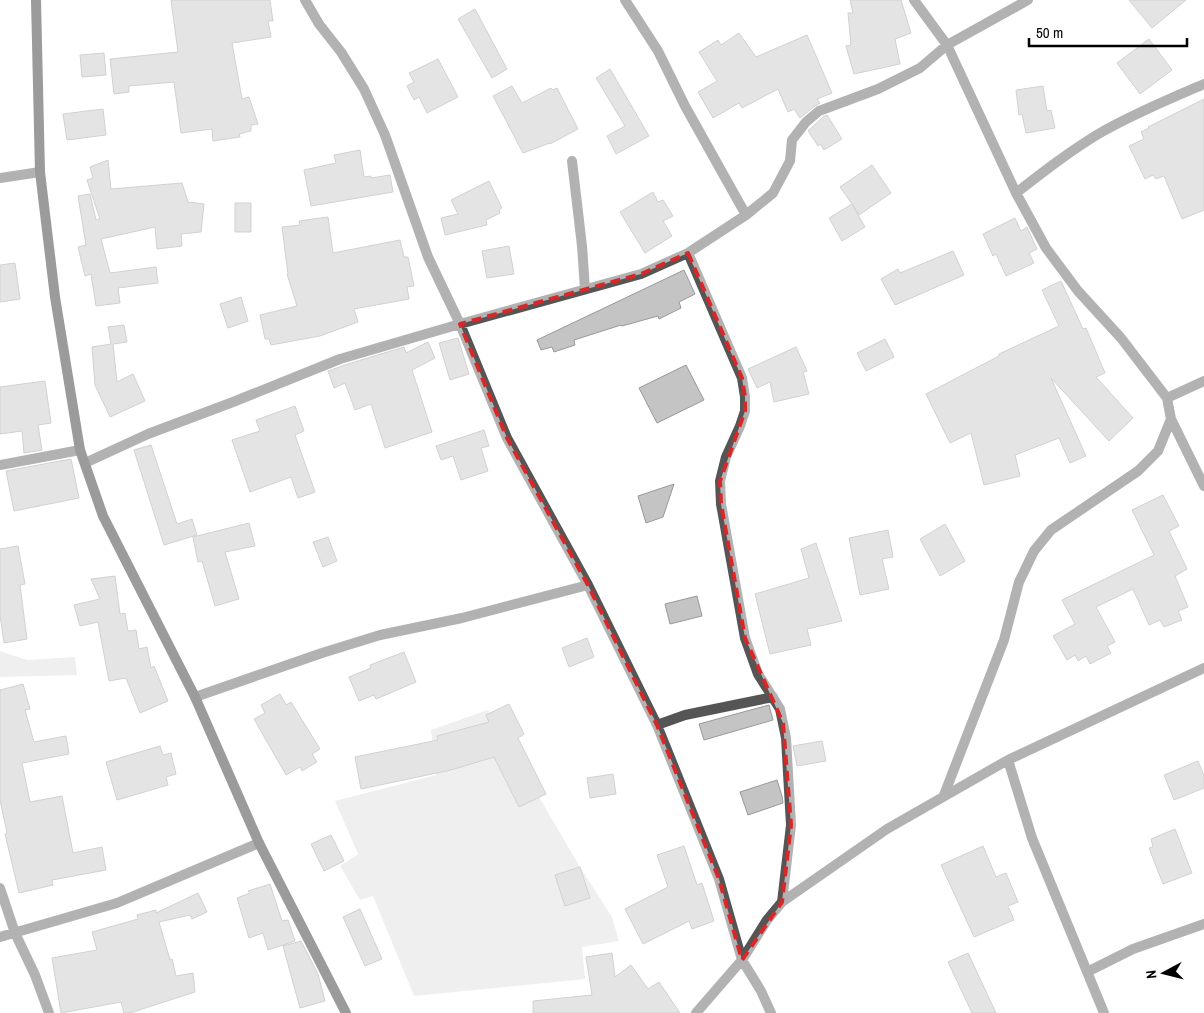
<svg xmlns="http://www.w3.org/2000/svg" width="1204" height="1013" viewBox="0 0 1204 1013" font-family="'Archivo Narrow',sans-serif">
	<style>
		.green { fill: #dcdcdc }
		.building { fill: #c4c4c4; stroke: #999 }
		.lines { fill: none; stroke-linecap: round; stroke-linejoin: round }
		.street { stroke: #555; stroke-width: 10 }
		.secondary { stroke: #222; stroke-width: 10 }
		.marked { fill: none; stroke: #d62828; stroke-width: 4; stroke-dasharray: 10 6; stroke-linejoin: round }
	</style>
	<rect width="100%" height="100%" fill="#fff"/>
	<path class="green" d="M0,651L27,660L75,657L77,675L0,677Z
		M488,710L580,867L612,917L619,941L582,947L585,979L414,996L373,896L360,900L340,866L358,854L335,801L436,775L431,730Z"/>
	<path class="building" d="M171,0H270L273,21H268L271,37L232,43L242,99L249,97L258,124L251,125V131L239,134L240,137L213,141L212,129L181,133L174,82L129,86V92L114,94L110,59L178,52Z
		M850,0H901L911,33L895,39L900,64L854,74L846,46L851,45L848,13H853Z
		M1129,0H1186L1152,28Z
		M475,9L507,69L492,78L458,19Z
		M739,33L756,57L807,35L832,93L817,99L820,103L815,106L800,118L794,109L788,112L778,89L742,108L739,103L713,118L698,92L717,81L699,52L718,40L721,45Z
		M1149,39L1172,70L1140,94L1117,63Z
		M104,53L106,75L82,77L80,55Z
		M438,59L458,97L427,113L419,97L414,100L407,86L414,82L409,73Z
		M610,69L649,136L616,154L607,136L625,126L596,78Z
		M512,86L522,103L551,88L553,90L557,88L578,129L550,144V143L523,153L493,96Z
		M1043,86L1047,111L1051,110L1055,128L1026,133L1022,114L1019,115L1016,90Z
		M1204,99V210L1182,219L1164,176L1156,179L1153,175L1145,179L1129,146L1144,139L1141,132L1149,128L1148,127Z
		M103,109L106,135L67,140L63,114Z
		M827,115L842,139L824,150L820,144L818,146L808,131L823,117Z
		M360,150L364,177L371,176V178L390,175L393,192L311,206L304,170L336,163L334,155Z
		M108,160L111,189L182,183L188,202L204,204L201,232L181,234L182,246L157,249L155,227L101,239L110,273L156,267L158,283L118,288L120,303L96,306L91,274L85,276L78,247L86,245L78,196L90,194L96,220L100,219L87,180L93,178L90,167Z
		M872,165L891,193L859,215L852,204L865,227L842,241L829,218L852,204L840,187Z
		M489,181L502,208L499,210L500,213L486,220L487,225L445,235L441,218L458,214L451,200Z
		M653,192L658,202L663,200L673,216L663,221L672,236L645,253L620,212Z
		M235,203H251V232H235Z
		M328,217L333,253L400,240L404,257H408L414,286L407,287L409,299L354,309L358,322L320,336L271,345L269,339H265L260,315L297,306L287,274H288L282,227L300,225L299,221Z
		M1015,218L1021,231L1027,227L1037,249L1029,253L1034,263L1006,276L996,254L993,256L983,234Z
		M509,246L514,274L487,278L482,251Z
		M953,251L964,275L895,305L881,279L898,269L900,273Z
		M15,263L20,299L0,302V265Z
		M684,270L695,294L679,302L681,308L659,319L658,316L622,326L621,325L574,340L575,345L554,352L552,347L541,350L537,340Z
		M1061,281L1083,329L1086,328L1105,373L1096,377L1133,418L1109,441L1051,378L1086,456L1070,463L1059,438L1015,455L1020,476L984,485L971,433L950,443L926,394L999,356V354L1059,326L1042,290Z
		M241,297L248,321L228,328L220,304Z
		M124,325L127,342L113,344L117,382L133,374L145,401L110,417L95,385L92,347L111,344L108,327Z
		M458,338L469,374L450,380L439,343Z
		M885,339L894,357L866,371L857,353Z
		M428,342L435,358L412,370L432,432L385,448L371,404L355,410L345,383L334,388L328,371L348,364L404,347L406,353Z
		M796,347L807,371L803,372L809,394L774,402L770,382L757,388L748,369Z
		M686,365L704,400L657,423L639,388Z
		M45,381L51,423L38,425L42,450L24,453L22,431L0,434V387Z
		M295,406L304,431L295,435L315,492L298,498L291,477L250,492L232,440L260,431L256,420Z
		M484,430L489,446L481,448L488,471L461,480L453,456L441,460L436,446Z
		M151,445L177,524L192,519L197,535L164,545L134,450Z
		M71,459L79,498L14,511L6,471Z
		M674,484L663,517L646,523L638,496Z
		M1163,495L1179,526L1169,531L1187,569L1175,576L1188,607L1178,611L1182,620L1164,627L1160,620L1149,625L1133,589L1096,607L1115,642L1107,646L1111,653L1090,664L1086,656L1078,661L1075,655L1067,660L1053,636L1075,624L1062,600L1154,555L1132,510Z
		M249,523L255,546L225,552L239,599L215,606L202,561L198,562L193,537Z
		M945,524L965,561L940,576L920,539Z
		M888,530L893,557L882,559L889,589L860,595L849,538Z
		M328,537L337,561L323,567L313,542Z
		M816,543L842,621L807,629L811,645L770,654L755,594L809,578L801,549Z
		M18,546L25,584L20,585L27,639L4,643L0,615V549Z
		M115,576L120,614L125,613L128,631L136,630L139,649L147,647L151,668L154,666L168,701L140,713L126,678L109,681L98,622L80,626L74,605L100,599L91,579Z
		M697,596L702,616L670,624L665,604Z
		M587,638L594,657L569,667L562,648Z
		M404,652L416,682L376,699L374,695L359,701L349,677L371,668L370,665Z
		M23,684L30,709L25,710L34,742L66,736L69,754L22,763L30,802L62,796L73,853L102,847L106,870L52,880L53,885L19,893L5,834L7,833L0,800V690Z
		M280,694L286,705L291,702L320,749L312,754L317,762L302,771L300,767L286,775L254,719L265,713L261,705Z
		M509,704L524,734L518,738L546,794L519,807L494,757L451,770L361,789L355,757L438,740L437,736L489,722L486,715Z
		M769,705L773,720L704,740L699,724Z
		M822,741L826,761L797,766L793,746Z
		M160,746L163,755L171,753L176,774L166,777L168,785L117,800L106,762Z
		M1198,761L1204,776V788L1174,800L1164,775Z
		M613,774L616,794L590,798L587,778Z
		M777,780L782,796L783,803L748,815L740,792Z
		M1175,829L1192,873L1163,884L1149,848L1153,847L1151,839Z
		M331,835L344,861L324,871L311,844Z
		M684,846L697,885L702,883L714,921L692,929L689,921L643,944L625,909L668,887L657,855Z
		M983,846L996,877L1006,873L1018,902L1008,906L1014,920L974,937L941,865Z
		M580,867L590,898L565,906L555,875Z
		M270,884L282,921L288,920L295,941L268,950L263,933L249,938L237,898L250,893L248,891Z
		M198,893L207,912L192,919L190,915L159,922L170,960L172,959L176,976L193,973L195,992L130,1013H124L121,1002L61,1013L52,958L97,950L92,932L138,919L137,915L156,910V913Z
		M360,909L382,959L365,966L343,917Z
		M301,941L318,974L325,1001L300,1008L283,946Z
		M612,953L615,977L631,965L648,989L659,982L680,1013H533V1001L592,995L586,957Z
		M968,953L996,1013H972L948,962Z"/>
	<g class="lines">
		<path class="street" d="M305,0L319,24L341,52L364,89L385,135L428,257L460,324L507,438L588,585L657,725L719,879L742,960L761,991L771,1013
			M625,0L658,51L685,106L746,215
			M914,0L947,45L1016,193L1046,248L1078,291L1121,338L1167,398L1171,419L1158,451L1138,471L1051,530L1034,551L1019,582L1004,640L944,795
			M572,161L582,246L585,289
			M0,178L40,172
			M1016,193C1043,172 1070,151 1100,133C1133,114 1169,99 1204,84
			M688,253L742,378L745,397V411L740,426L726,457L720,481L721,504L745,638L758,674L780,709L786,738L791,825L782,902
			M1167,398L1204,381
			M1171,419L1204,486
			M85,463L148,434L233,402L340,359L460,324L641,274L688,253L746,215L773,193L790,161L792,140L806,122L819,111L878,89L920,68L947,45L1028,0
			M0,465L80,450
			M195,697L322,653L380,635L462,618L588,585
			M657,725L685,715L773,697
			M1008,760L1032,838L1104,1013
			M0,888L15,933L35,975L49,1013
			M0,937L117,903L259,843
			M1087,972L1133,949L1204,924
			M696,1013L742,960L767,920L782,902L887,829L1008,760L1204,668"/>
		<path class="secondary" d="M36,0L40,172L55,297L80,450L103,516L195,697L259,843L346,1013"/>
	</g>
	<path d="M0 0H1204V1013H0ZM688,253L742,378L745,397V411L720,481L721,504L745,638L783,723L791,825L782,902L742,960L719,879L657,725L588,585L507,438L460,324L641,274Z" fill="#fff" fill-opacity=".55" fill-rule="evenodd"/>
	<path class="marked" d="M688,253L742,378L745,397V411L720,481L721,504L745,638L783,723L791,825L782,902L742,960L719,879L657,725L588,585L507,438L460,324L641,274Z"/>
	<g transform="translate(1164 973) rotate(263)" stroke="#ffffff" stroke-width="4" paint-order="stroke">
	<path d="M0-4L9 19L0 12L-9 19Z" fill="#000000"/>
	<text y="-8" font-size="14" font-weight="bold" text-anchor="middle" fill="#000000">N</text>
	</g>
	<path d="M1029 38v8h158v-8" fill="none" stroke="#000000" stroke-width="2.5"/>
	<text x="1036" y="38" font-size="15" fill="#000000" stroke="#ffffff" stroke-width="4" paint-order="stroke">50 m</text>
</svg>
